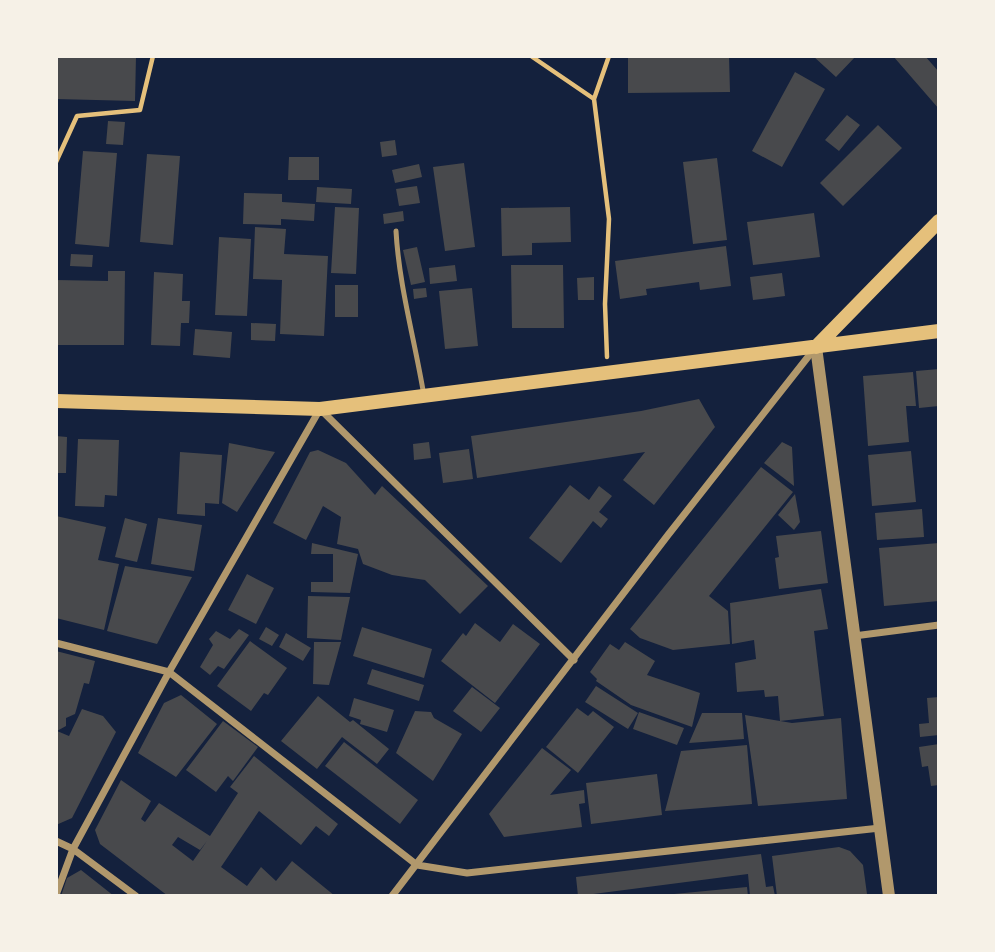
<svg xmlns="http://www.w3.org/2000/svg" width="995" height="952" viewBox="0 0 995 952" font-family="Quicksand,sans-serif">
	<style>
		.building { fill: #48494c; fill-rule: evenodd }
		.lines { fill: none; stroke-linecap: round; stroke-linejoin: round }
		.path { stroke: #e5c07b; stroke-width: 4.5 }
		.service { stroke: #b1986c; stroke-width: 5 }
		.minor { stroke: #b1986c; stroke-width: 7 }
		.tertiary { stroke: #b1986c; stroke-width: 12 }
		.secondary { stroke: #e5c07b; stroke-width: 14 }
	</style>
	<rect width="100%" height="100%" fill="#14213d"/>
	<path class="building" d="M56,56H136L135,101L56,99Z
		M628,56H729L730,92L628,93Z
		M813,56H856L836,77Z
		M893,56H925L939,72V109Z
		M795,72L825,89L782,167L752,151Z
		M847,115L860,125L839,151L825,140Z
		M108,121L125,122L123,145L106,144Z
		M878,125L902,148L843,206L820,183Z
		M395,140L397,155L382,157L380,142Z
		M83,151L117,153L109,247L75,244Z
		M147,154L180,156L173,245L140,242Z
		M289,157H319V180H288Z
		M717,158L727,240L693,244L683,162Z
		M464,163L475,247L445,251L433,167Z
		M419,164L422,177L395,183L392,170Z
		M417,186L420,203L399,206L396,189Z
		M317,187L352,189L351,204L316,202Z
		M244,193L282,194V202L315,204L314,221L281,219V225L243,224Z
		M335,207L359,208L356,274L331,273Z
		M570,207L571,242L532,243V255L502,256L501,208Z
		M403,211L404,221L384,224L383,214Z
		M814,213L820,257L753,265L747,222Z
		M255,227L286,229L284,254L328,256L324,336L280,334L282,280L253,279Z
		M219,237L251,239L247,316L215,315Z
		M726,246L731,286L700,290L699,282L646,289L647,295L620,299L615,261Z
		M417,247L425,282L411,285L403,250Z
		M71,254L93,255L92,267L70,266Z
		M455,265L457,281L430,284L429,268Z
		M511,265H563L564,328H512Z
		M108,271H125L124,345H56V280L108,281Z
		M154,272L183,274L182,301H190L189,323H181L180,346L151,345Z
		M782,273L785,296L753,300L750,277Z
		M594,277V300H578L577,278Z
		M335,285H358V317H335Z
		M426,288L427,297L414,299L413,289Z
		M472,288L478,346L445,349L439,291Z
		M251,323L276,324L275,341L251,340Z
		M195,329L232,332L230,358L193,355Z
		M939,369V406L919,408L916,371Z
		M913,372L916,406H906L909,442L868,446L863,376Z
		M699,399L715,427L654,505L623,480L645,452L477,478L471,436L641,411Z
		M56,436L67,437L66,473H56Z
		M78,439L119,440L117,496L105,495L104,507L75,506Z
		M429,442L431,458L414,460L413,444Z
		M782,442L792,447L794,486L764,463Z
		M229,443L275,452L237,512L222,503Z
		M469,449L473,479L443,483L439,453Z
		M318,450L346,463L375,495L382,486L488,586L460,614L425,580L392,575L363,564L358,549L337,544L341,517L323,506L306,540L273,523L310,452Z
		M911,451L916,502L872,506L868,455Z
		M180,452L222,455L219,504L205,503V516L177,514Z
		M761,467L793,492L709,596L728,611L730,644L673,650L640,638L630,629Z
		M570,485L589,500L599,486L612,496L599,512L608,519L601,528L593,521L561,563L529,538Z
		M795,494L800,522L794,530L778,515Z
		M922,509L924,537L877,540L875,513Z
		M56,516L106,527L98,560L119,564L104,630L56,618Z
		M125,518L147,524L137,562L115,557Z
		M158,518L202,525L194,571L151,564Z
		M821,531L828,583L779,589L775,558L779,557L776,536Z
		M312,543L358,554L350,593L311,592V582H333V554H311Z
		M939,543V601L884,606L879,548Z
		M125,566L192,577L157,644L107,631Z
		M247,574L274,588L256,624L228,610Z
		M821,589L828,629L814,631L824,716L780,721L778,696L765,697L764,690L737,692L735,663L756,659L754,640L732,644L730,603Z
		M308,596L350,597L341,640L307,638Z
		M475,623L500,642L513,624L540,644L495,703L441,661L463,633L466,636Z
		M266,627L279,635L272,646L259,639Z
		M362,627L432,649L424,678L353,656Z
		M239,629L249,635L224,669L218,666L210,675L200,667L213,645L209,639L216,631L230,639Z
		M286,633L311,648L303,661L279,647Z
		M250,641L287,668L268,695L264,693L251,711L217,686Z
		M314,642H341L329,685L313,684Z
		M625,642L655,661L647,675L700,693L692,727L631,705L596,681L597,679L590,672L610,644L619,650Z
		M56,651L95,661L89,684L84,683L75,714L66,718V726L57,731L69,736L82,709L103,716L116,732L72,818L56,825Z
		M372,669L424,685L419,701L367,684Z
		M596,686L638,713L628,729L585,702Z
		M472,687L500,708L481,732L453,711Z
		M181,695L217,724L176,777L138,753L164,703Z
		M318,696L350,722L353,720L389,749L377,764L342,737L317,769L281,741Z
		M939,697V735L920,737L919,724L929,723L927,698Z
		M354,698L394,710L387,732L360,724L361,720L349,716Z
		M577,708L588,716L593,711L614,727L578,773L546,747Z
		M415,711L431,712L434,718L462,734L433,781L396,753Z
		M639,712L684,728L677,745L633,729Z
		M702,713H742L744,739L689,743Z
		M745,715L792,723L841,718L847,799L758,806Z
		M223,721L258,747L233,781L228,776L216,792L186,770Z
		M344,742L418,800L400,824L325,766Z
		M939,744V785L931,786L928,766L922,767L919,747Z
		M747,745L752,804L665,811L681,751Z
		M542,748L571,770L550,795L584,790L585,803L579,804L582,827L504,837L489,814Z
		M254,756L338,824L329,836L316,826L301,845L259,811L221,867L247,886L261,867L276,881L292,861L335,896H168L100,844L95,830L121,780L151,801L141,819L145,822L159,803L210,836L238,793L230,787ZM178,837L200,850L207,841L193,861L172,845Z
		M657,774L662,815L591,824L586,783Z
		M839,847L850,851L863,865L867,894L852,896H777L772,856Z
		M761,854L766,887L773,886L775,896H750L748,874L578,896L576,877Z
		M81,870L114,896H61L67,878Z
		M747,887L748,896H674V894Z"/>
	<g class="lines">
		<path class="path" d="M531,56L594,99L609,219L605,304L607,357
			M594,99L609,56
			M56,162L77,116L140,110L153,56"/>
		<path class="service" d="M396,231C399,286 415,341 424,396"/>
		<path class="minor" d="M854,636L939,625
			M56,643L169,672L417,865L467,873L880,828
			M56,841L73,849L136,896
			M56,895L73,849L169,672L320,409L574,660
			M392,896L668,535L815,348"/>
		<path class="tertiary" d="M816,347L889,896"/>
		<path class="secondary" d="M816,347L939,221
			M56,401L320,409L939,331"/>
	</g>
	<rect width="995" height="952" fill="none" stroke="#f6f1e7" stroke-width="116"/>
</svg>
